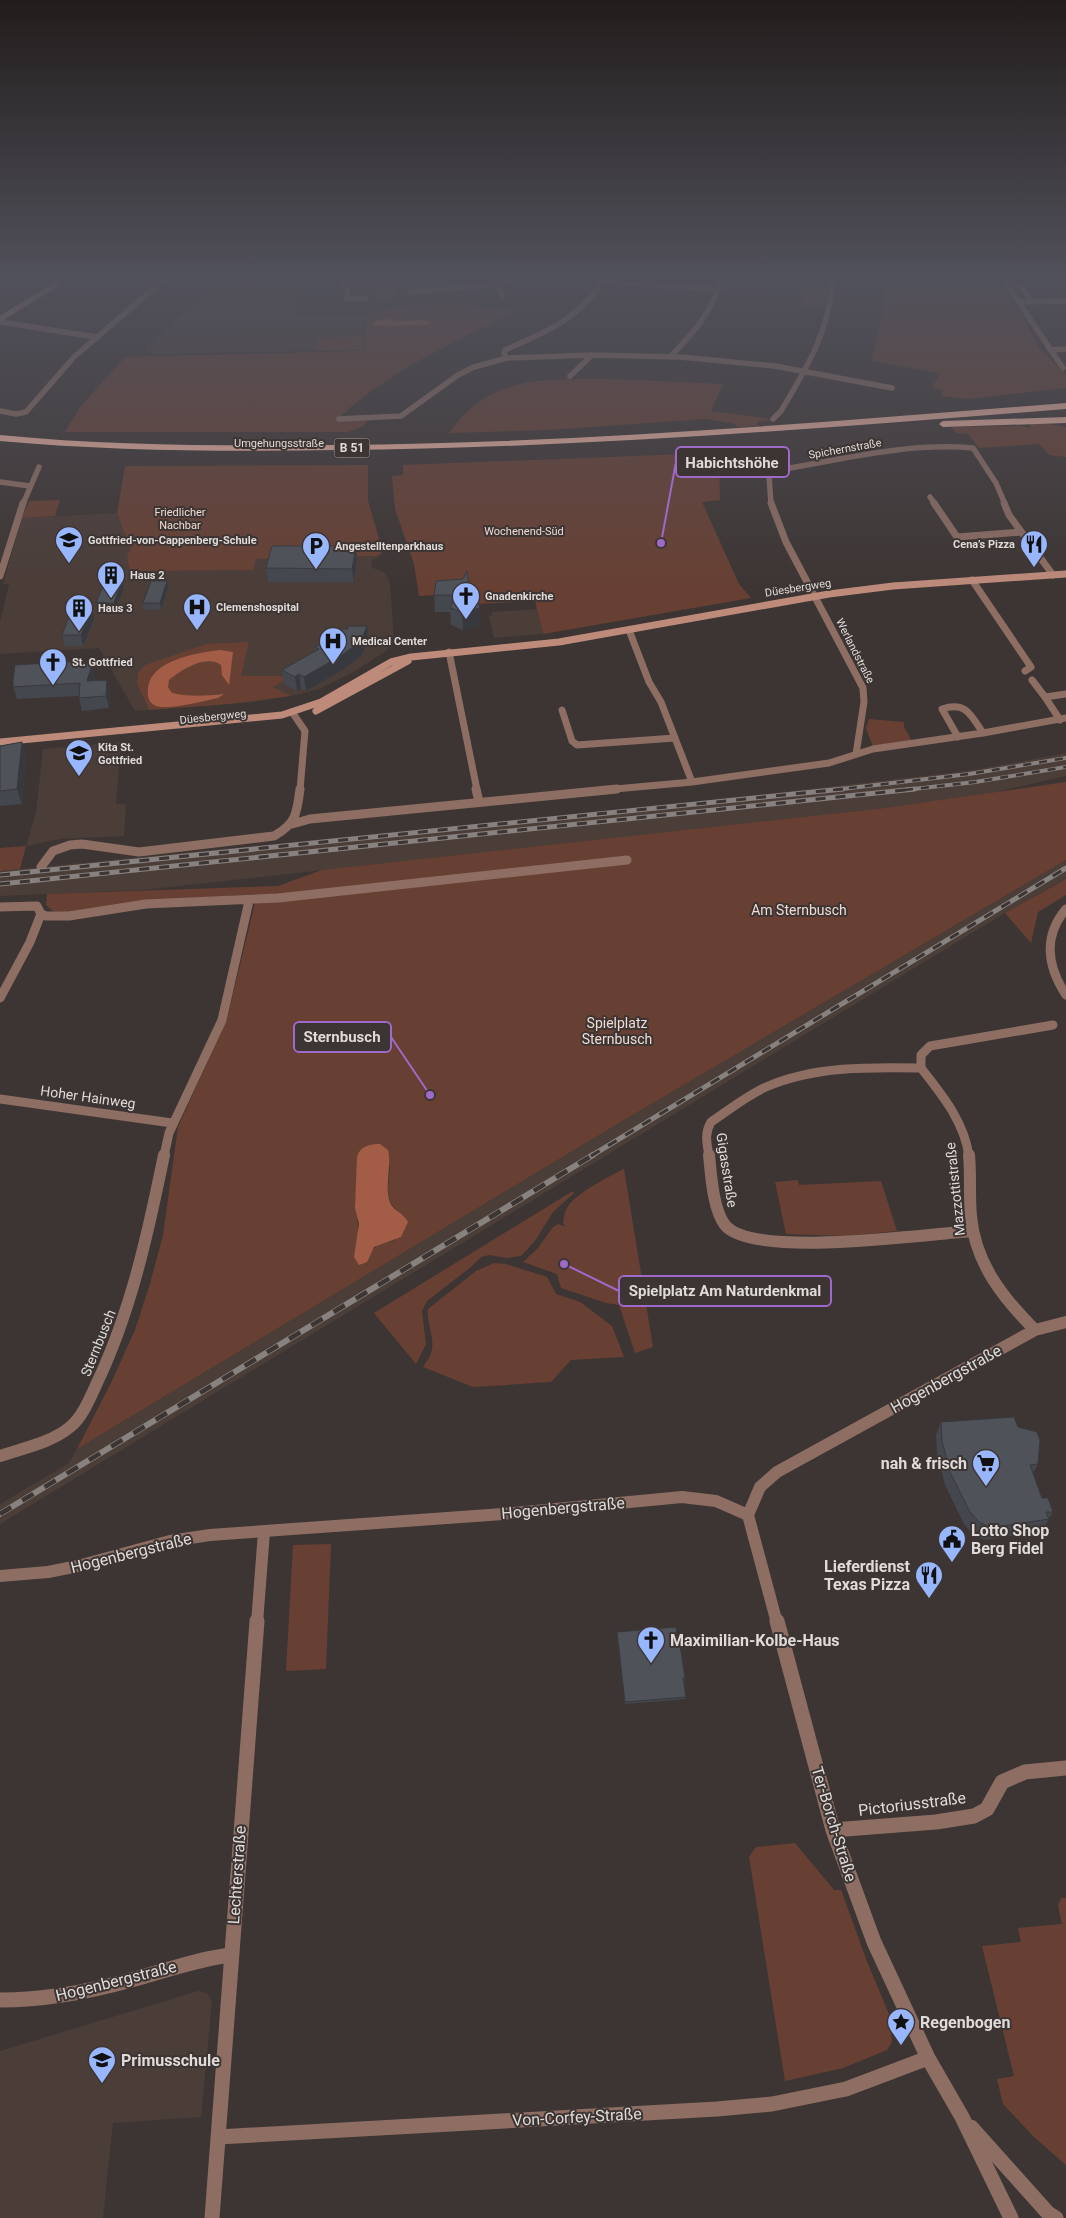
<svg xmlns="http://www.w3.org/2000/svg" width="1066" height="2218" viewBox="0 0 1066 2218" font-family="Roboto,sans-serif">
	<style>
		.built { fill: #4b3d38 }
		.green { fill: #684033; fill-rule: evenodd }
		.water { fill: #a35d46 }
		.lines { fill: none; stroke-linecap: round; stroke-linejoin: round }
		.street-far4 { stroke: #8e6e63; stroke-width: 5.5 }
		.street-far3 { stroke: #8e6e63; stroke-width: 7 }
		.street-far2 { stroke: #8e6e63; stroke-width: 9 }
		.street-far1 { stroke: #8e6e63; stroke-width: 12 }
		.street { stroke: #8e6e63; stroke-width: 15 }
		.secondary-far1 { stroke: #be8b7b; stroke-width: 5.5 }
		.secondary { stroke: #be8b7b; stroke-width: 7 }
		.highway { fill: #fbbba7; fill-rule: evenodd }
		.rail-far2-casing { stroke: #87817f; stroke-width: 4 }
		.rail-far1-casing { stroke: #87817f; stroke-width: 5 }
		.rail-casing { stroke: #87817f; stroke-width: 6 }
		.rail-far2 { stroke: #3d3533; stroke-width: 2.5; stroke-dasharray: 8; stroke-linecap: butt }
		.rail-far1 { stroke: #3d3533; stroke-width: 3; stroke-dasharray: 10; stroke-linecap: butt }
		.rail { stroke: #3d3533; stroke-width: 4.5; stroke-dasharray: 13; stroke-linecap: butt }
		.wall { fill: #44474d }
		.shaded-wall { fill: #37393e }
		.building { fill: #4f5259; stroke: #37393e }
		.labels { text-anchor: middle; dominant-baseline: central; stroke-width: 4; stroke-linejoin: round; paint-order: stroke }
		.far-street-label { font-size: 11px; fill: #dfdbd9; stroke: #3d3533 }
		.far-park-label { font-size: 11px; fill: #f0dad3; stroke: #3d3533 }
		.far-poi-label { font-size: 11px; font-weight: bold; fill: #dfdbd9; stroke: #3d3533; text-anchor: start }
		.shield { fill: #3d3533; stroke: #aea9a7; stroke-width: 1 }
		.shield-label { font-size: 12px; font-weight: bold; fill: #dfdbd9 }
		.park-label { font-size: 14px; fill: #f0dad3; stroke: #3d3533 }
		.street-label { font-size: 14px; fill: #dfdbd9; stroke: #3d3533 }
		.near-street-label { font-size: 16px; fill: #dfdbd9; stroke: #3d3533 }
		.near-poi-label { font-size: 16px; font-weight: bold; fill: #dfdbd9; stroke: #3d3533; text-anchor: start }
		.leader { fill: none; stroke: #9e69c8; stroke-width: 2 }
		.callout-dot { fill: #9e69c8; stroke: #3d3533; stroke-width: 2 }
		.callout { fill: #3d3533; stroke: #9e69c8; stroke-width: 2 }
		.callout-label { font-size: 15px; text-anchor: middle; font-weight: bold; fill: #dfdbd9 }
	</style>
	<rect width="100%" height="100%" fill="#3d3533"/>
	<path class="built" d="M222,279H301L297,317L365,315L364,350L155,354L144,350L145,347Z
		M885,279H998L1000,287L887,288Z
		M117,513L126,537L130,538L136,573L145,571L253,570L255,559L381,556L372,560L371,567L385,573L390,583L394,640L386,651L352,673L321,688L301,694L254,702L135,711L99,648L0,654V622L9,584H3L22,518Z
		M537,609L543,634L494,638L489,616L492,615V612Z
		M121,742L116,804H126L124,836L61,839L26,846L36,812L43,749Z
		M1066,753V776L988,794L885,808L143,890L0,896V871L680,804L974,770Z
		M1066,860V878L1005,913L0,1524V1504L69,1463L77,1449L619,1123Z
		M198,1991L207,1993L212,2002L201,2117L113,2123L103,2218H0V2051Z"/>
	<path class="green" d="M352,279H393L396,297L377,298L375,289H352Z
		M887,288L1003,289L1030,326H1027L1040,349L1066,375V388L967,399L941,396L943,390L932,388L940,373L872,361Z
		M809,289L827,290L825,308L801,305L802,291Z
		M465,303L487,310L520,309C459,341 392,368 341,416L368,420L364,426L348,432H65L80,407L125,357L365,351L366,314L413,305Z
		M363,337V349L316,350L317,338Z
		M611,379L723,384L711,411L766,418L770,420L758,422L757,426L737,427L735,424L706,419L550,430L449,433C491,374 545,379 611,379Z
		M1038,422L1066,427V457L1049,455L1039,444L979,448L968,434L956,433L951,427L1024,426L1029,428L1031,423Z
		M760,451L758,467L719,468L720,500L702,502L739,584L751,598L543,634L535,601L476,604L473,593L419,596L414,564L395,509L392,476L403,475V465Z
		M368,465V500L381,546H386L388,551H381V554L377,556L256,559L253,570L145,571L130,573L127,555L131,548L130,539L126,537L117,513L125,466Z
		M60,500L55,516L22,518L29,501Z
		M249,642L241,676H292L273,687L291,696L229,704L149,710L137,683L138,673L145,665L207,644Z
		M869,719L904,722V727L912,741L873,747L866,728Z
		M1066,782V860L619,1123L77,1449L111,1383L135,1330L150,1284L163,1235L178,1127L227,1019L255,903L262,894L142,901L66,913L53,911L46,905L47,894L278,886L322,870L885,808ZM390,1166C388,1190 383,1202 405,1217L395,1240L378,1245L372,1250L358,1236C359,1222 355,1210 356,1197Z
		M26,846L20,869L0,871V848Z
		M1066,879V895L1038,912L1031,943L1005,913Z
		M624,1169L653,1347L635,1353L619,1305L606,1303L561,1288L557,1274L523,1262L538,1248L553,1227L558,1224L566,1227L563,1224C564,1219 564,1213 567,1208C574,1194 610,1176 624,1169Z
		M798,1180L799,1185L881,1181L897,1231L846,1236L786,1234L775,1182Z
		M573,1191L574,1193L553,1212L535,1241L521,1256L507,1258L489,1255L481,1257L471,1267L427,1301L422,1311L426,1344L416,1364L374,1313Z
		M494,1263L506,1264L547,1277L556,1294L580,1302L612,1326L624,1357L571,1360L551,1382L473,1387L423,1367C426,1362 430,1357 431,1353C436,1339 426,1323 428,1309L476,1271Z
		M331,1544L326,1669L286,1671L293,1545Z
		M795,1843L834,1890H841L866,1959L896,2031L891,2033L892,2042L887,2050L843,2068L785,2081L749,1857L756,1847Z
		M1061,1898H1066V2165L1034,2137L1003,2104L997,2079L1014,2076L982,1946L1021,1942L1018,1928L1062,1924L1058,1906Z"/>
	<path class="water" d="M390,319L394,322L421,320L431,322L426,325L374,326L375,321Z
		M220,650L233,652L229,685L222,675L221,665C206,654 181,670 169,680L168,687L172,693C190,697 206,696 224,694L218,698C203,701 170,710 156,706C149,703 147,697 148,690C149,660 197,653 220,650Z
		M380,1144L388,1150C392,1167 384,1186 390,1202C393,1211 404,1213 408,1222L401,1237L374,1247L367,1262L359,1265L354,1257L359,1224L355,1208L357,1157C360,1146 370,1144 380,1144Z"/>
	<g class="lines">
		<path class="street-far4" d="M343,279L342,282L348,286L347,299L366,298
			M1003,279L1063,368
			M601,282L719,289
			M497,284L502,296
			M1006,284L1020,285L1032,302
			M409,292L497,284L509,279
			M1018,302L1066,301
			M0,322L96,337
			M1050,350L1066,349
			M671,356C693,333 714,311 720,279
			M507,358L504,353L505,350C542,334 584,317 602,279
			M570,376L592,355
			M0,411L16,414L26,412L74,357L165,279
			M339,419L401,416L458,375L474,367L507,358L592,355L680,357L775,366L892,388
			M773,419L781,411C806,369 831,329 832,279
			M0,482L30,486
			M930,497L935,504
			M23,504L39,467
			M771,504L769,475L774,471C839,460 907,442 973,448L996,483L1005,504"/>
		<path class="street-far3" d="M771,503L786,542L863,688L864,702L856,754
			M934,503L957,537L1021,532
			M1004,503L1009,515L1053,575
			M0,576L23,503
			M972,580L1031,667L1025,671
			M629,630L649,682L661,702L692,782
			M449,652L477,790
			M1032,680L1045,697
			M562,710L572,741L577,745L675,738
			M292,712L305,731L300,790
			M1060,720L1045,697L1066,694
			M958,737L942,709C966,701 971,715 983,733
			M604,790L692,782L829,763L873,749L983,733L1066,718"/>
		<path class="street-far2" d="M476,789L479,802
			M292,824L310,819L617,789
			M41,867L53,851L70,845L82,844L139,852L274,836C296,824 297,813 300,789
			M0,907L37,906L41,914L46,916H69L146,904L278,898L627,860
			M1066,909C1043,936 1047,966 1066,995
			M0,998L30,942L41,914
			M921,1068C942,1095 964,1121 969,1156
			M0,1099L172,1123
			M164,1156L169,1133L222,1020L249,901
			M709,1156C707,1143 704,1134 711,1122C729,1110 746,1096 766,1087C814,1066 870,1067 921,1068V1055L930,1046L1053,1025"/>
		<path class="street-far1" d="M709,1155C711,1174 713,1210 725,1225C752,1259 927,1234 972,1231
			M969,1155C971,1175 969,1196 971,1216C975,1263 1003,1298 1035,1330
			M0,1456C23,1448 51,1443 70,1427C82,1418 90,1398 96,1385C131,1312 148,1233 164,1155
			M748,1515L777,1623
			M748,1515L760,1487L777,1472L1035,1330L1066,1322
			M0,1576L48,1572L78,1566L170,1541L210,1535L503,1514L682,1497L716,1501L748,1515
			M257,1623L264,1532"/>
		<path class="street" d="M777,1621L833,1830L874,1942L928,2058L962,2117L1011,2218
			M833,1830L936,1822L974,1816L987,1809L1002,1782L1025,1772L1066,1768
			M0,2000C45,2000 88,1992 131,1980C165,1971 197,1959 231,1955
			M971,2127L1048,2213L1056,2218
			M218,2137L717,2109L772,2104L846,2089L928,2058
			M212,2218L257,1621"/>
		<path class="secondary-far1" d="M0,319L65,279"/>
		<path class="secondary" d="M316,711L408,661
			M0,742L282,715L321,702L391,662L411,657L559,642L829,594L893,586L1066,574"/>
		<path class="highway" d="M1066,403V409C823,428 581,448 338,450C225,452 112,451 0,441V435C112,446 225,446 338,445C581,443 823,422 1066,403Z
			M1066,417V423L943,427L939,424L943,421Z"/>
		<g class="rail-far2-casing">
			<path id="rail-far2" d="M833,790L969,774L1066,758
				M905,790L975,782L1066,767"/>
		</g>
		<g class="rail-far1-casing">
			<path id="rail-far1" d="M0,875L843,789
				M0,884L915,789
				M591,1156L1066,868"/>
		</g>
		<g class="rail-casing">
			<path id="rail" d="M0,1514L593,1155"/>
		</g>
		<use href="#rail-far2" class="rail-far2"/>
		<use href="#rail-far1" class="rail-far1"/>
		<use href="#rail" class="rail"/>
	</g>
	<path class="wall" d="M357,559L354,582H268L266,568Z
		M167,581L168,588L161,610H144L143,603Z
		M436,581L470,596L480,625L463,630L451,625L450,612H435L434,595Z
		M124,588L115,610H98L96,603Z
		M94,619L83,646H65L62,635Z
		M330,638L368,640L362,655L344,669L306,691L301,688L297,691L284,684L282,670L316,651L315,647Z
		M95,677L94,681L110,692L109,708L82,711L79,698V696L17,699L13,687Z
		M22,742L26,757L22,804L0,806V746Z
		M941,1422L1018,1427L1038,1464L1033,1473L1042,1498L1053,1512L1042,1531L985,1540L973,1534L964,1524L945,1485L937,1454L936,1435Z
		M617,1632L678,1645L685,1678V1681H684L686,1697L685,1699L625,1704Z"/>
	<path class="shaded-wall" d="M356,546L357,559L354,582L352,569Z
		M122,581L124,588L115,610L114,603Z
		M167,581L168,588L161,610L160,603Z
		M480,608V625L463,630L462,612Z
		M91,609L94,619L83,646L81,635Z
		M367,626L368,640L362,655L344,669L306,691L304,677Z
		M92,665L95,677L91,694L87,681Z
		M299,674L301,688L297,691L295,677Z
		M107,680L110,692L109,708L106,696Z
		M22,742L26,757L22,804L17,789Z"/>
	<path class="building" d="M272,546H356L352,569L266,568Z
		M467,571L470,596H477L480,608L462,612L450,608L456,595H434L436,581L463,579Z
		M105,581H122L114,603H96Z
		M151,581H167L160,603H143Z
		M72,609H91L81,635H62Z
		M348,626H367L361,641L342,655L304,677L299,674L295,677L282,670L319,649L315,647L330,638L336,629H348Z
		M81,661L92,665L87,681L107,680L106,696L79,698L80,683L13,687V681L15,665Z
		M22,742L17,789L0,791V746Z
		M1014,1417L1018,1427L1037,1432L1040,1440L1038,1464L1030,1465L1042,1498H1048L1053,1512H1046L1049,1519L991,1528L979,1522L970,1512L950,1472L942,1441L941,1422Z
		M676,1627L678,1645H680L685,1678H683L686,1697L625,1702L617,1632Z"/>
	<linearGradient id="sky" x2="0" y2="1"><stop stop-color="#221d1c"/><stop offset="0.47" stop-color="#51515b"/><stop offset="1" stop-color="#51515b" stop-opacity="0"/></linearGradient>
	<rect width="1066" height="590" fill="url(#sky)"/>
	<defs>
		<g id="school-pin" transform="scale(1.4375)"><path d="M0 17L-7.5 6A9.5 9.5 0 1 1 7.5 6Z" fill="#97b6fd" stroke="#3d3533"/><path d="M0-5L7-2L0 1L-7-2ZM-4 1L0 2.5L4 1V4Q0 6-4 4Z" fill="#111"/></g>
		<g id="restaurant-pin" transform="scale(1.4375)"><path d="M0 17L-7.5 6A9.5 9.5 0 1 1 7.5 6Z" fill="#97b6fd" stroke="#3d3533"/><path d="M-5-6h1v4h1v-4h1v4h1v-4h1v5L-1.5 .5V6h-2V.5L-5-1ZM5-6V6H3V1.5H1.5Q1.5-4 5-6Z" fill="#111"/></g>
		<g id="parking-pin" transform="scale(1.4375)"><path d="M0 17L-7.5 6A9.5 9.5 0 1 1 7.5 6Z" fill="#97b6fd" stroke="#3d3533"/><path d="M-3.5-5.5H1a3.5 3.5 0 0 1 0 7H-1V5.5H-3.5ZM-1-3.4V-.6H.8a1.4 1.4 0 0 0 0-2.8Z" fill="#111"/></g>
		<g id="building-pin" transform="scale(1.4375)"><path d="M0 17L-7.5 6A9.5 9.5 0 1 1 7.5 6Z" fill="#97b6fd" stroke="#3d3533"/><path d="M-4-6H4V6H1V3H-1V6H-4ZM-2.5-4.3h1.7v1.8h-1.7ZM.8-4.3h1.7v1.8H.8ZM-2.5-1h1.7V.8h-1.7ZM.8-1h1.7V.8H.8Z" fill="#111"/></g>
		<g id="church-pin" transform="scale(1.4375)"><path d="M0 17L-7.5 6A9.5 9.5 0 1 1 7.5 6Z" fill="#97b6fd" stroke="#3d3533"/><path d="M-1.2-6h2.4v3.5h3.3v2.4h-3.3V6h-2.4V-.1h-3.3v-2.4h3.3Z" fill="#111"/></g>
		<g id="hospital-pin" transform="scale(1.4375)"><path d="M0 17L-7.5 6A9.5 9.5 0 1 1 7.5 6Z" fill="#97b6fd" stroke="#3d3533"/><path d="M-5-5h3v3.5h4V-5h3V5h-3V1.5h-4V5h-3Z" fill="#111"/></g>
		<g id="supermarket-pin" transform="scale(1.4375)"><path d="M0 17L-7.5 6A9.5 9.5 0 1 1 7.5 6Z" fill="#97b6fd" stroke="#3d3533"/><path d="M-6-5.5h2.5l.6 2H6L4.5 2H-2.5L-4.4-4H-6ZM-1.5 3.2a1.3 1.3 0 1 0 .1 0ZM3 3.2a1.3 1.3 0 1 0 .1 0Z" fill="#111"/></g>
		<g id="civic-pin" transform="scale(1.4375)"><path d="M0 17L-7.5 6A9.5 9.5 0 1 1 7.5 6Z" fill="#97b6fd" stroke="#3d3533"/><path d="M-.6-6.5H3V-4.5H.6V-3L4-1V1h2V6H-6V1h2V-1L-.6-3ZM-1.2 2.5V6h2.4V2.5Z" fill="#111"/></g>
		<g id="sight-pin" transform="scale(1.4375)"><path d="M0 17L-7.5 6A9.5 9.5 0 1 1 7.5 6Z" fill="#97b6fd" stroke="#3d3533"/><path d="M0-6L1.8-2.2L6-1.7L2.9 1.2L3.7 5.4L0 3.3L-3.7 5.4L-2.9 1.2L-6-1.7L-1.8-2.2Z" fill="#111"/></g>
	</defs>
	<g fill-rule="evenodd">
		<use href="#school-pin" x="69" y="540"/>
		<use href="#restaurant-pin" x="1034" y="544"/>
		<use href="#parking-pin" x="316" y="546"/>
		<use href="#building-pin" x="111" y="575"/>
		<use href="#church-pin" x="466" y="596"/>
		<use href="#hospital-pin" x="197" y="607"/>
		<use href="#building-pin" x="79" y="608"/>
		<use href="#hospital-pin" x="333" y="641"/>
		<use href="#church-pin" x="53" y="662"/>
		<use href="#school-pin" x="79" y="753"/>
		<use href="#supermarket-pin" x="986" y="1463"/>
		<use href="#civic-pin" x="952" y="1539"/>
		<use href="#restaurant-pin" x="929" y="1575"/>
		<use href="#church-pin" x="651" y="1640"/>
		<use href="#sight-pin" x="901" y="2022"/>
		<use href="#school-pin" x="102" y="2060"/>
	</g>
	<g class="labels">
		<g class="far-street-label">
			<text x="279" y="443">Umgehungsstraße</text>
			<text transform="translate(845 449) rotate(-10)">Spichernstraße</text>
			<text transform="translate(798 588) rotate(-9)">Düesbergweg</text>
			<text transform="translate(855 651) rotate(63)">Werlandstraße</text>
			<text transform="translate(213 717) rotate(-6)">Düesbergweg</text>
		</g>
		<g class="far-park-label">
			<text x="180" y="512">Friedlicher<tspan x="180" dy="13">Nachbar</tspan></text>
			<text x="524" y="531">Wochenend-Süd</text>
		</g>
		<g class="far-poi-label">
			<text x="88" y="540">Gottfried-von-Cappenberg-Schule</text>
			<text x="1015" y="544" text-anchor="end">Cena’s Pizza</text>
			<text x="335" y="546">Angestelltenparkhaus</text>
			<text x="130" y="575">Haus 2</text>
			<text x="485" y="596">Gnadenkirche</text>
			<text x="216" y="607">Clemenshospital</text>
			<text x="98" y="608">Haus 3</text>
			<text x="352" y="641">Medical Center</text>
			<text x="72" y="662">St. Gottfried</text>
			<text x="98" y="747">Kita St.<tspan x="98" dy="13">Gottfried</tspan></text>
		</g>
		<rect class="shield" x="334.5" y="438.5" width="35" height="19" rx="4"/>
		<g class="shield-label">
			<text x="352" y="448">B 51</text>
		</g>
		<g class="park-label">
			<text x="799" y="910">Am Sternbusch</text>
			<text x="617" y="1023">Spielplatz<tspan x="617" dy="16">Sternbusch</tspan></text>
		</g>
		<g class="street-label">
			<text transform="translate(88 1097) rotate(8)">Hoher Hainweg</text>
			<text transform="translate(727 1170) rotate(81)">Gigasstraße</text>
			<text transform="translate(955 1189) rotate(-96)">Mazzottistraße</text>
			<text transform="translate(98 1343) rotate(-68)">Sternbusch</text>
		</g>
		<g class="near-street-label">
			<text transform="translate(946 1379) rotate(-29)">Hogenbergstraße</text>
			<text transform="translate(563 1508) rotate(-5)">Hogenbergstraße</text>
			<text transform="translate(131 1553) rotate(-14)">Hogenbergstraße</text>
			<text transform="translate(912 1804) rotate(-7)">Pictoriusstraße</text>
			<text transform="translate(834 1824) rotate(73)">Ter-Borch-Straße</text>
			<text transform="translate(237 1875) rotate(-86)">Lechterstraße</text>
			<text transform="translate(116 1981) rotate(-14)">Hogenbergstraße</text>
			<text transform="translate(577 2117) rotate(-3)">Von-Corfey-Straße</text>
		</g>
		<g class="near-poi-label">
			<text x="967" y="1463" text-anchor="end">nah &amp; frisch</text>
			<text x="971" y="1530">Lotto Shop<tspan x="971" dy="18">Berg Fidel</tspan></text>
			<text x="910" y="1566" text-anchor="end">Lieferdienst<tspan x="910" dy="18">Texas Pizza</tspan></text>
			<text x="670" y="1640">Maximilian-Kolbe-Haus</text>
			<text x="920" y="2022">Regenbogen</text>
			<text x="121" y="2060">Primusschule</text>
		</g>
	</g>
	<path class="leader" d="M661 543L676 462M430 1095L391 1037M564 1264L619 1291"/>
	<g class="callout-dot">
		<circle cx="661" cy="543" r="5"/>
		<circle cx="430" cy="1095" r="5"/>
		<circle cx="564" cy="1264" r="5"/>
	</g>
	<g class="callout">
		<rect x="676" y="447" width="113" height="30" rx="5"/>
		<rect x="294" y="1022" width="97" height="30" rx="5"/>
		<rect x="619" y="1276" width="212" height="30" rx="5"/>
	</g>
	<g class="callout-label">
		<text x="732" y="468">Habichtshöhe</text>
		<text x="342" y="1042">Sternbusch</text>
		<text x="725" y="1296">Spielplatz Am Naturdenkmal</text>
	</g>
</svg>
